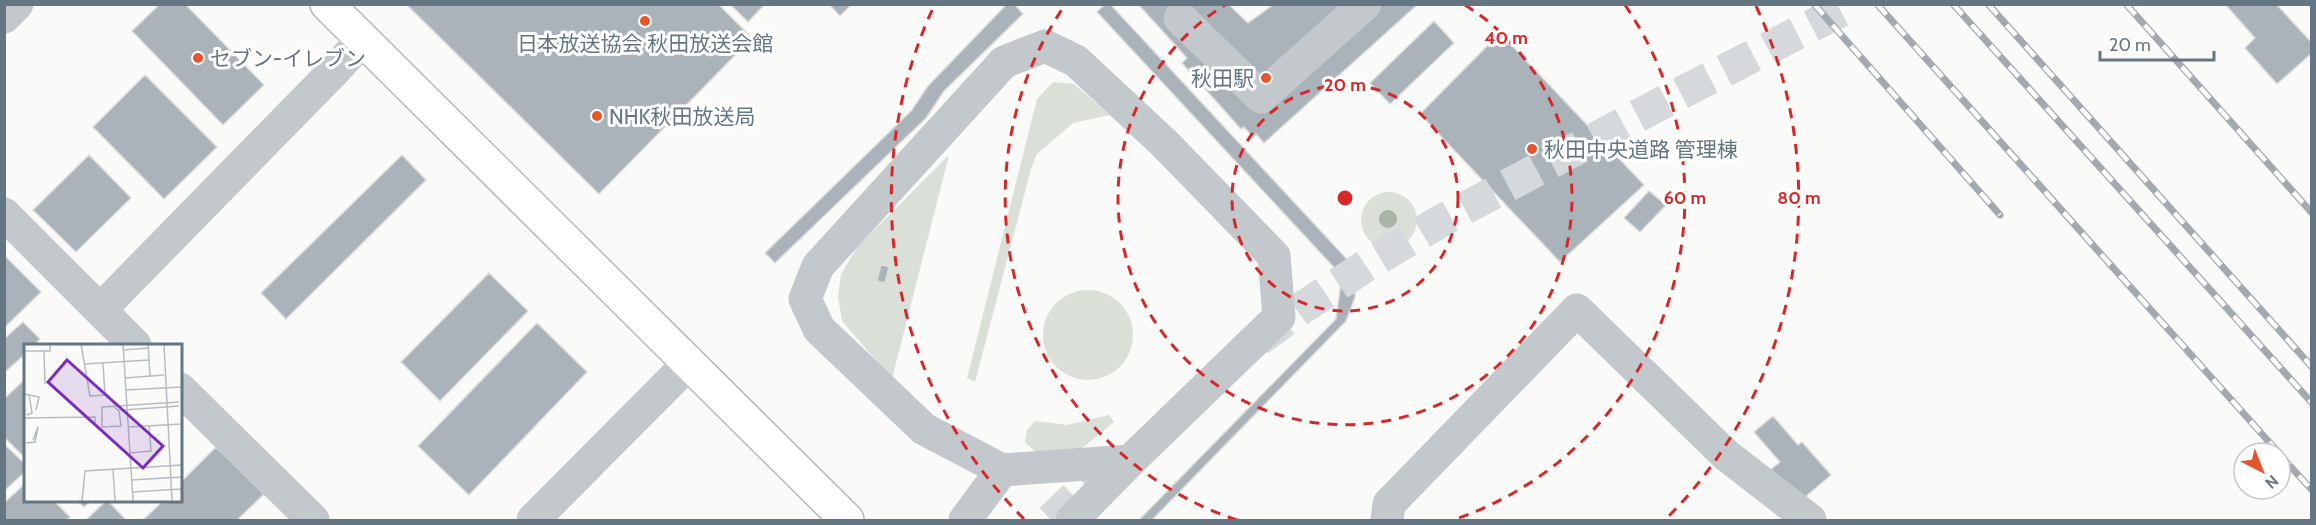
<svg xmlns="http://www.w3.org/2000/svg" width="2316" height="525" viewBox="0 0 2316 525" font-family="Cabin,'Noto Sans JP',sans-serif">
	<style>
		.green { fill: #dadfd7 }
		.building { fill: #aab3b9; stroke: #dcdcda; stroke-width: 1.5 }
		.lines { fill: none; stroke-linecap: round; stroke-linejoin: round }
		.highway-tunnel { stroke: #d5d9db; stroke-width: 33; stroke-dasharray: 33 16; stroke-linecap: butt }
		.secondary-casing { stroke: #b3babf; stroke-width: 36 }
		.street { stroke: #c3c8cc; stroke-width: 33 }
		.secondary { stroke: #fff; stroke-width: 33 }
		.rail-casing { stroke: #a2aab0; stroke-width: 7 }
		.rail { stroke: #fff; stroke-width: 4.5; stroke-dasharray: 14; stroke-linecap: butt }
		.tree { fill: #aab4a7 }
		.ring { fill: none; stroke: #d62828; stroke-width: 3; stroke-dasharray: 10 8 }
		.poi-dot { fill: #e4572e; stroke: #fff; stroke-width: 2 }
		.labels { text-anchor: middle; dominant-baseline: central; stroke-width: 6; stroke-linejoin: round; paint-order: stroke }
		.poi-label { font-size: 21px; fill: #657683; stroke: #fff; text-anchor: start }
		.inset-road { fill: none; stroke: #b5bdc2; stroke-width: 1.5 }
		.view { fill: #7b2cbf; fill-opacity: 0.15; stroke: #7b2cbf; stroke-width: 3 }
		.inset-edge { fill: none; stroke: #657683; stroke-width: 3 }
		.centre { fill: #d62828; stroke: #fff; stroke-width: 3 }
		.ring-label { font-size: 18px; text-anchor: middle; font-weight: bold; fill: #d62828; stroke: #fff; stroke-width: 6; stroke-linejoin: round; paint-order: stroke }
	</style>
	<rect width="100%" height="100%" fill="#fafaf8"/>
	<path class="green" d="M1053,82L1074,84L1110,115L1073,123L1037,154L1031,169L975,382L967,378L1037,99Z
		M949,155L892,379L842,321L838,297L841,274L859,245Z
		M1361 220a28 28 0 1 1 56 0a28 28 0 1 1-56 0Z
		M1043 335a45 45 0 1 1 90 0a45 45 0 1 1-90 0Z
		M1109,415L1114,422L1076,453L1042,458L1025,442L1027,430L1035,421L1067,425Z"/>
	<path class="building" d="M160,4H185L264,85L223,125L132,31Z
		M406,4H718L752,38L599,194Z
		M730,4H765L748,22Z
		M829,4H852L840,16Z
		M1007,4H1014L1023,14L944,91L926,118L775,263L765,253L912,110L928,86Z
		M1105,4H1110L1355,268V297L1346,321L1152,520H1139L1336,319L1342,276L1097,12Z
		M1138,4H1228L1248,23L1274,4H1418L1264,143L1256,134L1253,137L1244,127L1241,129L1182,63L1187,58Z
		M2225,4H2276L2312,43V53L2277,84L2245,48L2255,38Z
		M1434,21L1454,43L1390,104L1370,83Z
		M1500,33L1644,185L1560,262L1420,114Z
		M145,75L217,147L164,199L93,127Z
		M89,155L131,198L76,252L33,210Z
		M402,155L426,180L286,319L261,293Z
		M1649,191L1666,205L1640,232L1624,218Z
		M4,255L41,292L4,328Z
		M881,264L889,267L885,283L877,281Z
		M489,273L528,311L440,401L401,362Z
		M23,322L40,339L34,345H26V353L4,373V339Z
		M537,323L587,372L469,495L418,446Z
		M22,382L26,385V459L4,437V399Z
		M1773,416L1798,445L1802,442L1831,475L1798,503L1769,471L1780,462L1754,432Z
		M4,444L26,465V471L4,491Z
		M216,447L264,494L237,520H143L164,500H180V483Z
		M26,483V500H53L70,517L67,520H4V503Z
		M76,500H92L84,507Z
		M107,500L126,520H86Z"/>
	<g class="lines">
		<path class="highway-tunnel" d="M1258,340L1302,308L1367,265L1441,221L1677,95L1854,4
			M1051,520L1089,484"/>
		<g class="secondary-casing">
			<path id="secondary" d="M327,4L847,520"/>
		</g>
		<path class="street" d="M4,17L17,4
			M1180,18L1261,97L1365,4
			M4,214L100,310
			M135,345L100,310L335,70L362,40
			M180,389L313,520
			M533,520L689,363
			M965,520L1002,470
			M1072,520L1130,461L1279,317L1274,256L1165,144L1076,61L1045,46L1004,62L818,266L805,299L819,329L924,429L1002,470L1130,461
			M1387,520L1389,504L1577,310L1726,455L1810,520"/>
		<use href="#secondary" class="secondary"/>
		<g class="rail-casing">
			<path id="rail" d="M1814,4L2000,215
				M1877,4L2279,453
				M1953,4L2312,403
				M1988,4L2312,367
				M2126,4L2312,213
				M2280,455L2312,490"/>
		</g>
		<use href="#rail" class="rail"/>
	</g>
	<circle class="tree" cx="1388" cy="219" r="9"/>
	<g class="ring">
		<circle cx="1345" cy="198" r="113"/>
		<path d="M1465 5A227 227 0 1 1 1225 5"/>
		<path d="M1237 520A340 340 0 0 1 1065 5M1625 5A340 340 0 0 1 1453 520"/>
		<path d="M1024 519A454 454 0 0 1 934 6M1756 6A454 454 0 0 1 1666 519"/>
	</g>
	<g class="poi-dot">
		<circle cx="645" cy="21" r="6"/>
		<circle cx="198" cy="58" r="6"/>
		<circle cx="1266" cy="78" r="6"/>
		<circle cx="597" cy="116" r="6"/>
		<circle cx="1532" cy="149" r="6"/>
	</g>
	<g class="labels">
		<g class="poi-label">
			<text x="645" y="43" text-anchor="middle">日本放送協会 秋田放送会館</text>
			<text x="210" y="58">セブン-イレブン</text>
			<text x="1254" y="78" text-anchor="end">秋田駅</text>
			<text x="609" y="116">NHK秋田放送局</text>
			<text x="1544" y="149">秋田中央道路 管理棟</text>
		</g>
	</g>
	<g transform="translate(24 344)">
		<rect width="158" height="158" fill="#fafaf8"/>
		<path class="inset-road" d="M57,0L66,52L81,51L79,19M99,0L109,157M124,0L126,32M140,0L148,157M99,6L124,4M0,7H26V0M20,7L21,40M61,20L125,16M101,34L140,31M102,46L158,43M0,50L15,53L12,66M90,63L95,67L97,82L78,83V63L155,58M100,66L155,62M3,71L8,69L5,50M0,74L71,73V79M104,83L158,80M2,99L11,98L14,83L9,96M0,102V157M106,109L127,107L125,82M89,125L91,157M107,136L158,133M108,148L158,145M58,157L61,127L158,121"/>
		<path class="view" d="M43,16L139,102L119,124L24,38Z"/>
		<rect width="158" height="158" class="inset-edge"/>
	</g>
	<circle cx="1345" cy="198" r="9" class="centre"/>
	<g class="ring-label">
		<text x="1506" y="44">40 m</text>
		<text x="1345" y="91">20 m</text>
		<text x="1685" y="204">60 m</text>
		<text x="1799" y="204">80 m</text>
	</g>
	<rect width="2316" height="525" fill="none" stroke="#657683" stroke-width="12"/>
	<g transform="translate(2262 471) rotate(138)"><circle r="28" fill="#ffffff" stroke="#c1c8cd" stroke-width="1.5"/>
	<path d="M0-4.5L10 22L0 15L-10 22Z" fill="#e4572e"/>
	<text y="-9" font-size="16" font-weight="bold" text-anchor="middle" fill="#657683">N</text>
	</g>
	<path d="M2100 51v9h114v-9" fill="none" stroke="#657683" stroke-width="3"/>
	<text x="2109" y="51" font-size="18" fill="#657683" stroke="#ffffff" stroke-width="4.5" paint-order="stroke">20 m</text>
</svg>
